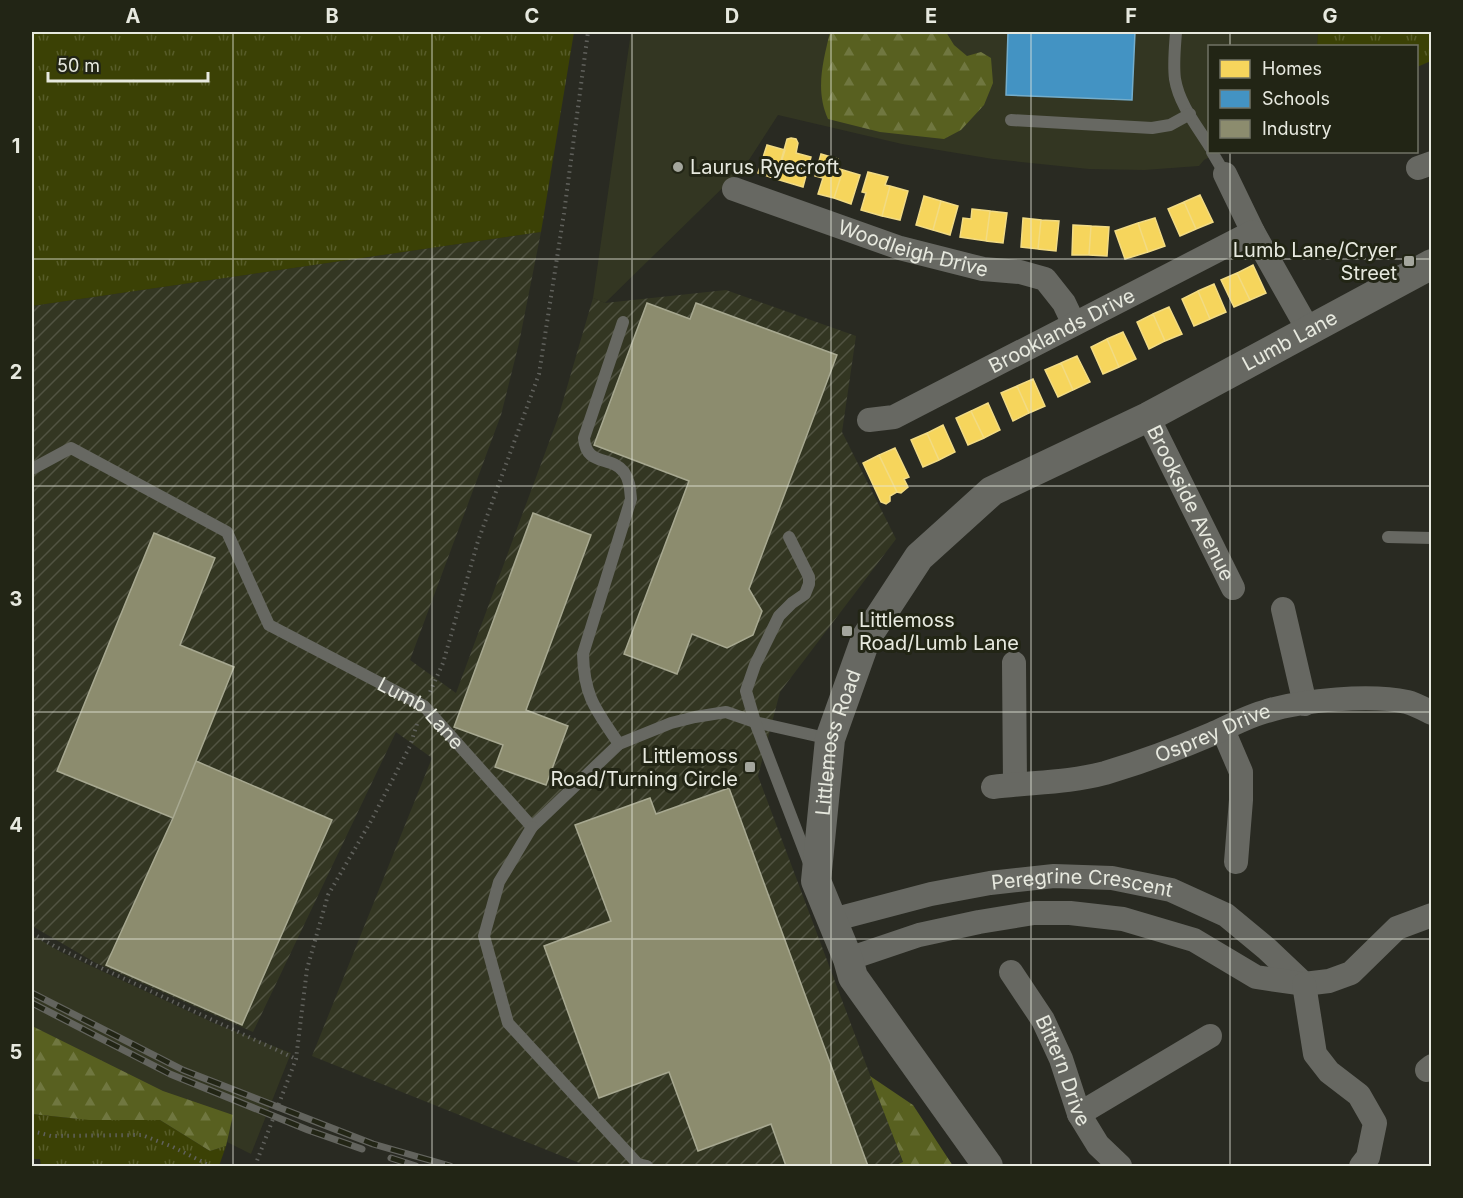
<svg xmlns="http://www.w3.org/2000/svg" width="1463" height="1198" viewBox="0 0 1463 1198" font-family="Inter,sans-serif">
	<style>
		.built { fill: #333622 }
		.industrial { fill: url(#industrial-furrows) }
		.grass { fill: url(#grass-tufts) }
		.forest { fill: url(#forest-firs) }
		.homes { fill: #f6d55c; stroke: #f2db83; stroke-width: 1.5 }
		.schools { fill: #4393c3; stroke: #74adcb; stroke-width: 1.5 }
		.industry { fill: #8c8c6e; stroke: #a7a890; stroke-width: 1.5 }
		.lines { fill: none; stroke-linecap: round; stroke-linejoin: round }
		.path { stroke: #60615c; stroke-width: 4; stroke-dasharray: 1.5 4.5; stroke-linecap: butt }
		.service { stroke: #676862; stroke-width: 12 }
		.minor { stroke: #676862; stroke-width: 24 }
		.tertiary { stroke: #676862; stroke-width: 30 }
		.rail-casing { stroke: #63645e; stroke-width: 7 }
		.rail { stroke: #222515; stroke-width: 4.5; stroke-dasharray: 14; stroke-linecap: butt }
		.grid { fill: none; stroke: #e7e9df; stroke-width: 1.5; stroke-opacity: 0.55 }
		.poi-dot { fill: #a4a69d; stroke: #222515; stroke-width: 2 }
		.labels { text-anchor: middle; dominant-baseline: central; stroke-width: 6; stroke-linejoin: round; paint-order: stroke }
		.poi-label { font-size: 20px; fill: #e7e9df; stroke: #222515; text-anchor: start }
		.street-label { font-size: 20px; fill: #e7e9df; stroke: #222515 }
		.neatline { fill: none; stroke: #e7e9df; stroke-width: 2 }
		.grid-label { font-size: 20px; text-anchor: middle; font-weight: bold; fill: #e7e9df }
	</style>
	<defs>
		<pattern id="industrial-furrows" width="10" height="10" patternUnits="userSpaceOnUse" patternTransform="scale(1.5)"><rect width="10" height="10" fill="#333622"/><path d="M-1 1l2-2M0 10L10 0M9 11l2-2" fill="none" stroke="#515342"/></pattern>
		<pattern id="grass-tufts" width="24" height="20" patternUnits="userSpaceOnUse" patternTransform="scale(1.5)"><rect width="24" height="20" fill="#3b4105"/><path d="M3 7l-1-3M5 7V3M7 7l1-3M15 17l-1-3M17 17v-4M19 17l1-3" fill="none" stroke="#575c29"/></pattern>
		<pattern id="forest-firs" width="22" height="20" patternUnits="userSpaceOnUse" patternTransform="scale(1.5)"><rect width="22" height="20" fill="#586020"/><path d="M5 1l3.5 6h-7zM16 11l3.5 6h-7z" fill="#707740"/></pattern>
	</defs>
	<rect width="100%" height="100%" fill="#292a22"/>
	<path class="built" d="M631,32h687l-1,14h-107v106h9l-15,8 -5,6 -55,4 -55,-1 -96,-10 -91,-15 -124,-29 -33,51 -140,137 -12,-5z
		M32,935l29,17 153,71 77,30 -40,101 -219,-109z"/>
	<path class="industrial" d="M541,232l-22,111 -18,72 -91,245 46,33 102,-275 35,-120 12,5 121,-13 130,46 -14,96 54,107 -116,153 -22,84 145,387 -10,3h-306l-275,-110 120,-298 -36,-26 -143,300 -157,-69 -64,-37v-620z"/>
	<path class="grass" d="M32,32h542l-33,200 -509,74z
		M1318,32h113v29l-14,6 -1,-21h-99z
		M32,1114l48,5 80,1 50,31 16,-5 -7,20h-178l-1,-7h-8z"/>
	<path class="forest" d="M830,32h116l8,13 13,11 14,-4 10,6 2,25 -9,22 -23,25 -17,9 -64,-7 -52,-13c-13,-29 -5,-57 2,-87z
		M32,1026l131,65 70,24 -7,31 -16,5 -50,-31h-71l-57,-6z
		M870,1076l43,29 40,61h-59l9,-4z"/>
	<path class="homes" d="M791,138l5,1 2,4 -2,10 15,4 -8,30 -27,-8 11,-40z
		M767,145l18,5 -9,29 -18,-6z
		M821,154l17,5 -2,9 7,2 -9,28 -16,-4 5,-16 -8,-2z
		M843,170l17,5 -9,29 -17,-6z
		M868,172l20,5 -3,8 5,1 -8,30 -21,-6 5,-17 -4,-1z
		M890,186l18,5 -8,29 -18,-4z
		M1200,195l13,27 -17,7 -12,-27z
		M924,196l17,5 -8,29 -17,-5z
		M941,201l17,5 -8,29 -17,-5z
		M1184,202l12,27 -16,7 -12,-27z
		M972,209l18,2 -4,30 -26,-4 3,-19 8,1z
		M990,211l17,2 -4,30 -17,-2z
		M1023,218l18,2 -3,29 -17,-2z
		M1155,218l10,28 -17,6 -10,-29z
		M1041,220l18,1 -3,30 -18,-2z
		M1138,223l10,29 -23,7 -10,-28z
		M1073,225l18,1 -2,29h-17z
		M1091,226l18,1 -2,29 -18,-1z
		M1253,265l13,28 -16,7 -13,-27z
		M1237,273l13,27 -16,7 -13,-27z
		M1214,284l12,28 -16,7 -12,-28z
		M1198,291l12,28 -16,7 -12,-27z
		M1169,307l13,27 -17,7 -12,-27z
		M1153,314l12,27 -16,8 -12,-27z
		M1123,332l13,27 -17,8 -12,-28z
		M1107,339l12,28 -16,7 -12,-27z
		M1077,356l13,26 -17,8 -12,-27z
		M1061,363l12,27 -15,7 -13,-27z
		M1033,379l12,27 -16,7 -12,-27z
		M1017,386l12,27 -16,8 -12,-28z
		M988,403l12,27 -16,8 -13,-27z
		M971,411l13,27 -16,7 -12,-27z
		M943,425l12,27 -16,8 -12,-27z
		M927,433l12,27 -16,7 -12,-27z
		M895,448l14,29 -5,2 4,8 -7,6 -4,-1 -18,-37z
		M879,455l18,37 -7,4v5l-4,3 -5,-2 -18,-39z"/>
	<path class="schools" d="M1008,32h127l-3,68 -126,-5z"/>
	<path class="industry" d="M647,303l43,16 6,-16 141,52 -88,234 13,22 -9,24 -26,13 -35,-14 -15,40 -53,-20 65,-173 -95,-36z
		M533,513l58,22 -65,175 42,16 -22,59 -51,-18 8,-22 -49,-18z
		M154,533l61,25 -35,87 54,22 -61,151 -116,-47z
		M196,761l136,59 -90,205 -136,-60 67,-147z
		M729,788l139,378h-82l-15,-42 -73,27 -29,-79 -70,26 -55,-152 67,-25 -36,-96 75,-27 6,16z"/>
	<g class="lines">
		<path class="path" d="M430,692l13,-29 35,-122 61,-167 25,-161 24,-181
			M32,933l22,13 242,113
			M32,1131l19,5 91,-1 31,12 30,15 6,4
			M255,1166l41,-107 11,-90 21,-74 43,-74 39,-75 7,-22"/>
		<g class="service">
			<path d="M1176,32c-1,15 -3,32 -1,47 4,25 22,47 35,68"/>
			<path d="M1011,120l141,8 18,-3 20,-11"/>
			<path d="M1212,152l13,22"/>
			<path id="s1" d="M32,469l39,-21 156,84 42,93 155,81 108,121 87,-83 52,-21 24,-6 31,-5 29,10 75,17"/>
			<path d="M789,537l20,40v7l-4,10 -13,9 -13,13 -24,49 -9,26 9,31 54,141"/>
			<path d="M1388,537l44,1"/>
			<path d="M619,744c-23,-34 -35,-47 -36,-90l48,-155c-1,-10 -1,-18 -7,-27 -13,-17 -38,-5 -40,-34l39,-116"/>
			<path d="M532,827l-33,55 -15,54 24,87 130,141 9,2"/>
		</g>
		<g class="minor">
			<path d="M1418,168l14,-5"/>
			<path d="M1225,174l28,58 56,99"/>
			<path id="s2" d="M734,189l166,59 83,21 37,3 25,7 19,24 10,21"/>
			<path id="s3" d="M1148,417l85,171"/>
			<path id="s4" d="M869,420l25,-3 359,-185"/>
			<path d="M1283,609l22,95"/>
			<path d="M1014,663l1,121"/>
			<path d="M1223,730l18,42v28l-5,62"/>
			<path id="s5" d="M993,787c38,-5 75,-4 112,-14 37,-11 72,-24 107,-39 18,-8 36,-18 55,-23 36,-11 104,-17 140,-9 8,2 17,7 25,11"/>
			<path id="s6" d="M832,920l99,-26 59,-11 64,-7 58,2 59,12 55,25 41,34 37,35"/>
			<path d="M848,959l71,-24 60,-13 55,-9h36l53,6 71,21 62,37 48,7 25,-3 22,-8 46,-45 35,-13"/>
			<path id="s7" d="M1011,972l32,48 18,39 18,55 19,31 22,21"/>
			<path d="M1304,984l11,70 14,18 30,23 16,28 -7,34 -7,9"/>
			<path d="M1427,1070l5,-4"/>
			<path d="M1079,1114l131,-78"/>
		</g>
		<path class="tertiary" id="s8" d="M988,1166l-135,-189 -5,-18 -32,-78 14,-142 36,-101 53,-81 73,-66 156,-74 284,-153"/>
		<defs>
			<path id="rail" d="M32,993l151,77 190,74 77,22
				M32,1003l138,71 138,56 54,19
				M391,1158l25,8"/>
		</defs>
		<use href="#rail" class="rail-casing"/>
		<use href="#rail" class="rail"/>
	</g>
	<path class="grid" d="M233,32v1134M432,32v1134M632,32v1134M831,32v1134M1031,32v1134M1230,32v14M1230,152v1014M32,259h1400M32,486h1400M32,712h1400M32,939h1400"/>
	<g class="poi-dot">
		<circle cx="678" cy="167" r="6"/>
		<rect x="1403" y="255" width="12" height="12" rx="3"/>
		<rect x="841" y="625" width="12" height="12" rx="3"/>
		<rect x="744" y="761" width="12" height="12" rx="3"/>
	</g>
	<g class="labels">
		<g class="poi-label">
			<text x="690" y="167">Laurus Ryecroft</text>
			<text x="1397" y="250" text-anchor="end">Lumb Lane/Cryer<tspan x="1397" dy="23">Street</tspan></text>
			<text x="859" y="620">Littlemoss<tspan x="859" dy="23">Road/Lumb Lane</tspan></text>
			<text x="738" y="756" text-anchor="end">Littlemoss<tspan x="738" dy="23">Road/Turning Circle</tspan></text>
		</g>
		<g class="street-label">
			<text stroke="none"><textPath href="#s2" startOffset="189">Woodleigh Drive</textPath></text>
			<text stroke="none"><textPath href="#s4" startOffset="214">Brooklands Drive</textPath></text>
			<text stroke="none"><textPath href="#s8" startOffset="1114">Lumb Lane</textPath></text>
			<text stroke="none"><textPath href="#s3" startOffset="96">Brookside Avenue</textPath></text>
			<text stroke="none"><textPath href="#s1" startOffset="500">Lumb Lane</textPath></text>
			<text stroke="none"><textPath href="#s5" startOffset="228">Osprey Drive</textPath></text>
			<text stroke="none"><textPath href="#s8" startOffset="476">Littlemoss Road</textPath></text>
			<text stroke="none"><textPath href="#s6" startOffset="255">Peregrine Crescent</textPath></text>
			<text stroke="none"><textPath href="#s7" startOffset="112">Bittern Drive</textPath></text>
		</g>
	</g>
	<rect width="1463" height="1198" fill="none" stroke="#222515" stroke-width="66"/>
	<rect x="1208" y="45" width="210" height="108" fill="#222515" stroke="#717366" stroke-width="1.5"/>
	<rect x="1220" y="60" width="30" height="18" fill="#f6d55c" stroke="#717366" stroke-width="1.5"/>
	<text x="1262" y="75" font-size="18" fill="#e7e9df">Homes</text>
	<rect x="1220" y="90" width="30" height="18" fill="#4393c3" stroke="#717366" stroke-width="1.5"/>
	<text x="1262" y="105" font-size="18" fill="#e7e9df">Schools</text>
	<rect x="1220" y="120" width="30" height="18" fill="#8c8c6e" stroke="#717366" stroke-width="1.5"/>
	<text x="1262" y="135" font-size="18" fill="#e7e9df">Industry</text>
	<path d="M48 72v9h160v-9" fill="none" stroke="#e7e9df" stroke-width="3"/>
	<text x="57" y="72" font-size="18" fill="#e7e9df" stroke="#222515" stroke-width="4.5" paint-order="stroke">50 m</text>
	<rect x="33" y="33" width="1397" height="1132" class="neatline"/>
	<g class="grid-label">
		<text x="133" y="23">A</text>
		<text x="332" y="23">B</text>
		<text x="532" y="23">C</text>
		<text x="732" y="23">D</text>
		<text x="931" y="23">E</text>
		<text x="1131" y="23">F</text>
		<text x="1330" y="23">G</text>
		<text x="16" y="153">1</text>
		<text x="16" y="379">2</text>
		<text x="16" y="606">3</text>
		<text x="16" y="832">4</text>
		<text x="16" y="1059">5</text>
	</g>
</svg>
